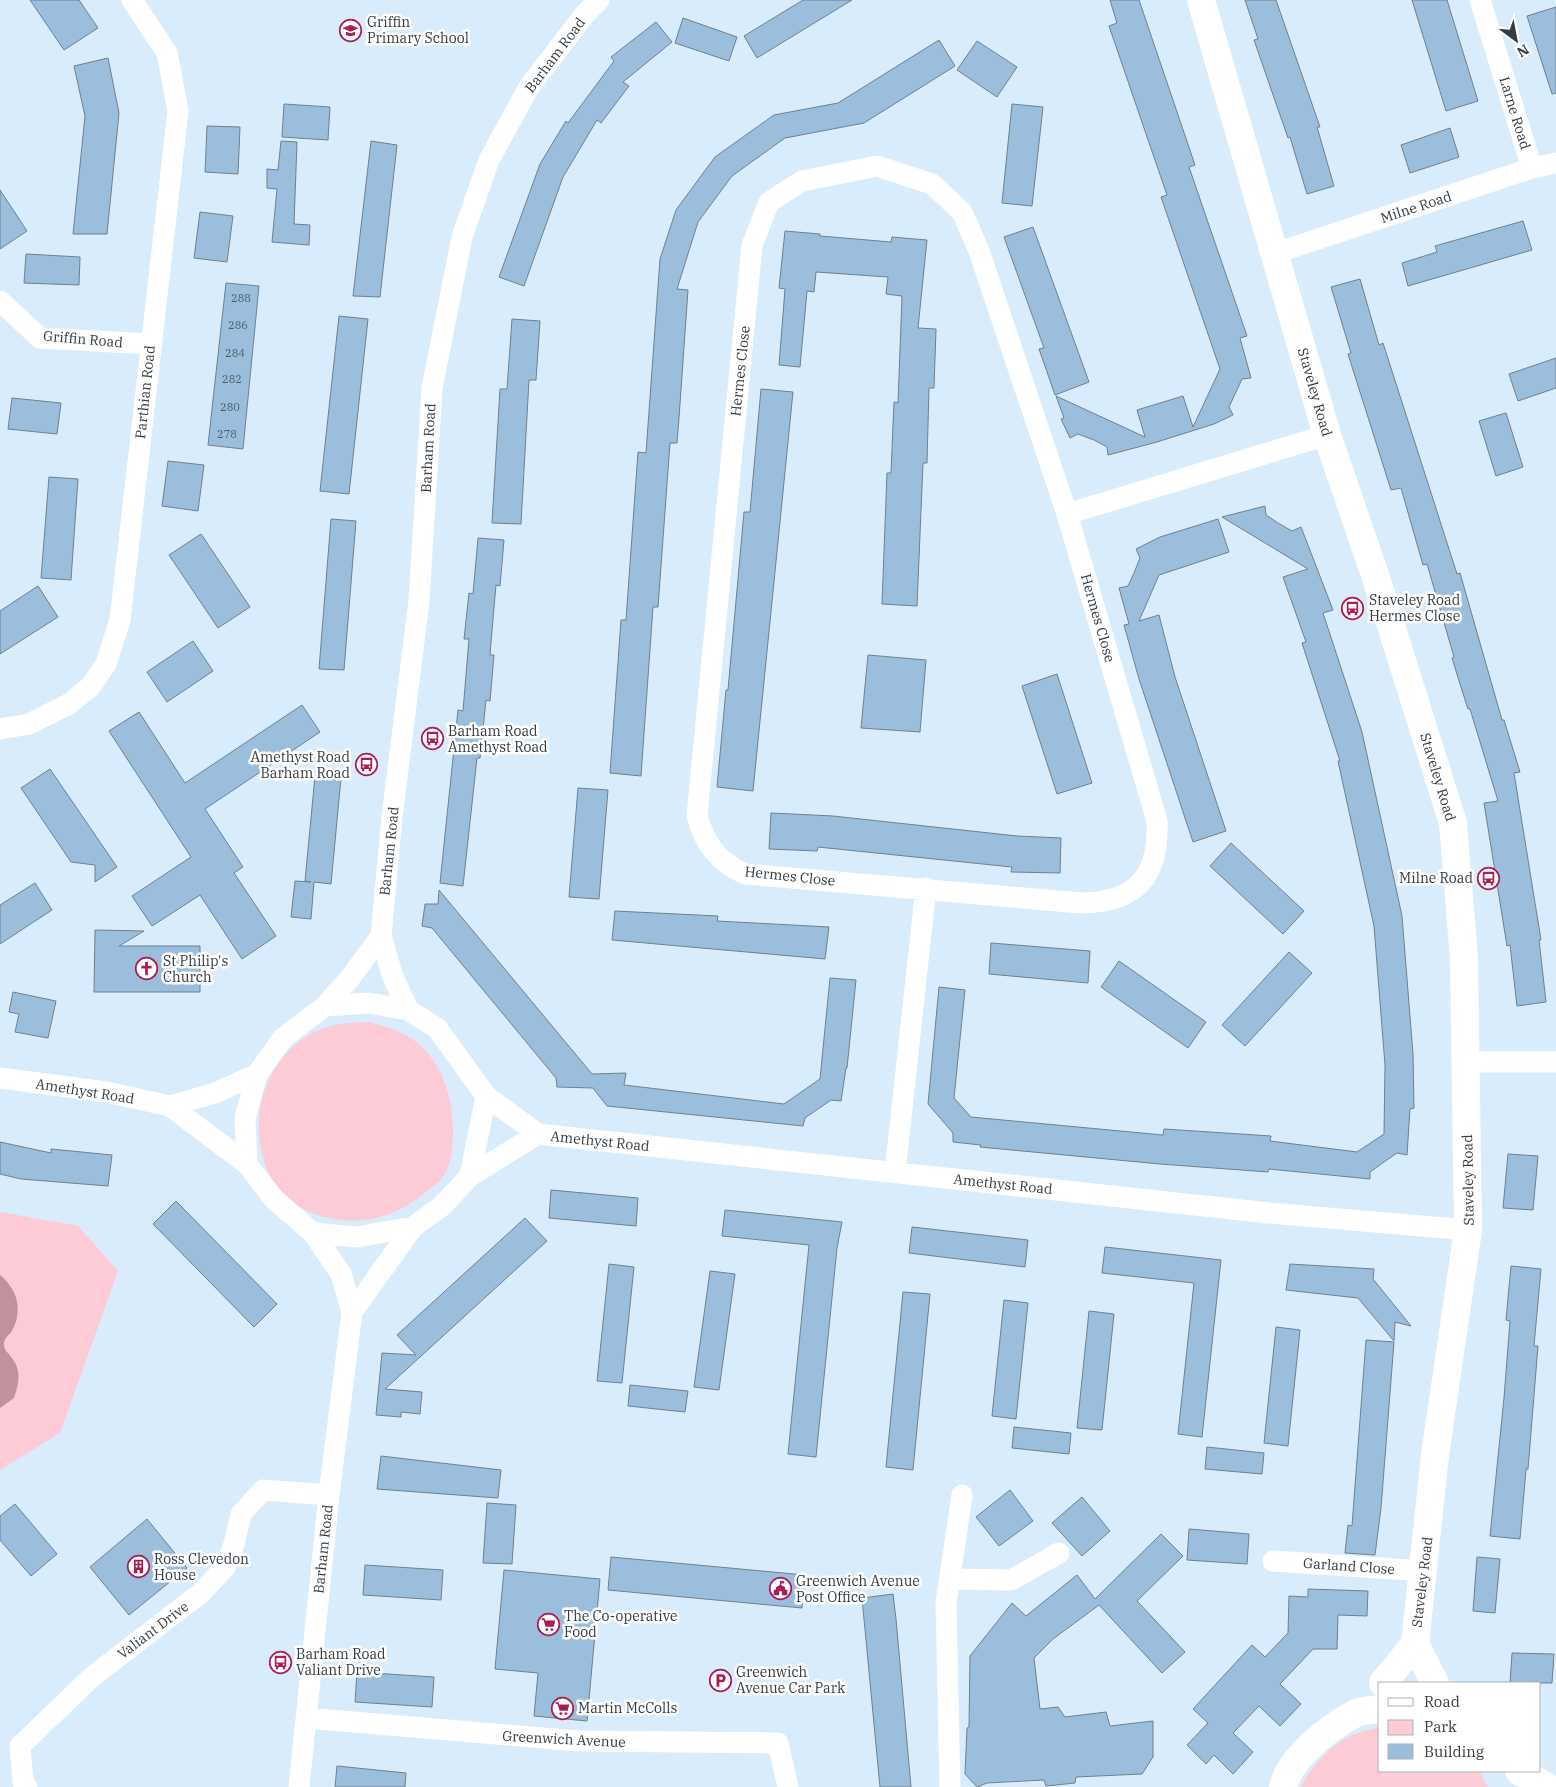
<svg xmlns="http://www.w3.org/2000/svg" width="1556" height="1787" viewBox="0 0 1556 1787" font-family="'IBM Plex Serif',serif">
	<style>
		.green { fill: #fdcbd5 }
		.water { fill: #c1929b }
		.building { fill: #9abedc; stroke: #6f808e }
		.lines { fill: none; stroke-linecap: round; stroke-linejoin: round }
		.street { stroke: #fff; stroke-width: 21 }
		.secondary { stroke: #fff; stroke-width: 28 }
		.labels { text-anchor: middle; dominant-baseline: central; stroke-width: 5; stroke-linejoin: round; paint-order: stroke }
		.number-label { font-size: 11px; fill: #4e5c68 }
		.poi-label { font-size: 14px; fill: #343b41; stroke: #fff; text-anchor: start }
		.street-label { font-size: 14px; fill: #343b41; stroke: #fff }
	</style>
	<rect width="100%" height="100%" fill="#d9ecfc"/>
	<path class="green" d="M369,1022c10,3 20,5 29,9 40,18 55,60 55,100 0,15 -1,34 -11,47 -4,6 -12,10 -17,15 -10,8 -24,17 -36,21 -40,16 -99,3 -119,-38 -28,-58 -2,-136 65,-151 11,-3 23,-2 34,-3z
		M0,1212l78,14 40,45 -58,162 -60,37z
		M1380,1728v43h99l9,16h-187c15,-30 43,-56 79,-59z"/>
	<path class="water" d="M0,1275c18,15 23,35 12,56 -3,4 -8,7 -8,13 0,7 4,8 7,13 11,13 8,26 3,41l-14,10z"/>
	<path class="building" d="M30,0h49l19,28 -34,22z
		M803,0h49l-95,58 -13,-22z
		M1110,0h29l56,165 -6,2 58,169 -7,2 11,40 -9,1 -6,13 -7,15 4,8 -19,9 -57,18 -49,13 -1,-8 -13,-7 -16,-6 -8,4 -9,-19 3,-1 -8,-22 89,41 -8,-27 46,-14 10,31 27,-58 -59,-172 6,-2 -58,-169 8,-3z
		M1245,0h31l44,127h-3l17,59 -27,8 -17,-57 -2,1 -34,-98 4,-1z
		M1412,0h35l31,101 -32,10z
		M1556,7v86l-4,1 -25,-78z
		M683,18l54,19 -8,24 -54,-18z
		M656,22l16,20 -49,40 6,4 -28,37 -4,-3 -34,57 -39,109 -25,-9 41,-113 26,-43 2,2 46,-62 -3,-4z
		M939,40l16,26 -91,57 -79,15 -53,38 -34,46 -21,67 11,1 -9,128 -2,25h-7l-12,164h-5l-12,169 -31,-3 11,-153h5l12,-168 8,1 14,-194 16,-49 39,-53 59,-42 64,-12z
		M977,41l40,26 -20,30 -40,-27z
		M108,58l11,55 -12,121h-34l12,-118 -11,-50z
		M284,104l46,3 -2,33 -46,-3z
		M1012,104l31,3 -11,99 -30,-3z
		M207,126l33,1 -2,47 -33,-2z
		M1450,128l9,29 -49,16 -9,-28z
		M281,141l16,1 -3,82 16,1 -1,20 -37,-3 5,-53 -10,-1v-19l11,1z
		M371,141l26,4 -17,152 -27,-1z
		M0,190l27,41 -27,18z
		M200,212l33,4 -6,46 -33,-4z
		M1523,221l9,29 -124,36 -6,-23 35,-11 -2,-6z
		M1033,227l56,155 -34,13 -16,-46 5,-1 -40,-111z
		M785,231l35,3v2l71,6 1,-5 35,3 -9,88 18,1 -2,59h-5l-2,75h-4l-6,143 -35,-2 5,-131h4l3,-71 4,1 4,-107 -16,-2 2,-17 -72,-5 -2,20 -7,-1 -7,76 -21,-2 6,-76 -6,-1z
		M26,254l54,3 -1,28 -55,-2z
		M1360,279l19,66 4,-2 74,231 3,-1 42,147h2l16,52 -6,1 27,167h-2l7,62 -29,4 -7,-61 -3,1 -23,-143 14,-2 -28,-92h-2l-8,-25 -8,-26 2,-1 -27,-93 -4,1 -22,-77 -10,2 -43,-136 3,-1 -20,-66z
		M226,283l33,3 -16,163 -35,-4z
		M339,316l29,3 -19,175 -29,-3z
		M512,319l28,2 -4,59h-7l-8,144 -29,-1 8,-134h7z
		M1556,358v30l-38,13 -9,-27z
		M761,389l32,3 -40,399 -36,-4 9,-97h2l16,-178h6z
		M12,398l49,5 -4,31 -49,-5z
		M1506,413l17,54 -27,9 -17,-55z
		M168,461l36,4 -6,46 -36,-5z
		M49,477l29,2 -7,101 -30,-2z
		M1265,506l1,9 12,8 14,8 9,-4 32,83 -10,3 39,119 40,184 11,138 1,54 -4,1 -3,46 -10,-2 -13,9 -14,10v7l-101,-10 -1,3 -108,-8 -180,-17 1,-2 -28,-3v-9l-25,-29 11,-117 26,3 -11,108 17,19 192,18 1,-6 107,7 -1,5 87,11 27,-18 1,-69 -11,-139 -36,-165h2l-38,-118 4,-1 -23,-65 25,-8 -86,-52z
		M331,519l25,2 -12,149 -25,-1z
		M1218,519l11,33 -70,23 -20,46 20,-6 16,62 51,154 -33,11 -54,-163 -15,-54 5,-1 -10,-36 9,-2 6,-13 6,-15 -4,-9 24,-12z
		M201,534l49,73 -32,21 -49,-73z
		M478,538l26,2 -4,46 -4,-1 -3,34 -3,36h4l-4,46 -4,-1 -6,58h-3l-14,128 -23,-3 18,-173 5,1 6,-72h-5l5,-46 4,1z
		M38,586l20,31 -58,37v-43z
		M193,641l20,30 -46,31 -20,-30z
		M868,655l58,5 -6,72 -59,-4z
		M1057,674l35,109 -35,11 -35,-108z
		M302,705l18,27 -115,77 38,58 -9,6 42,63 -34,23 -42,-64 -48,31 -20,-30 59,-39 -82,-126 30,-19 46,71z
		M50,769l67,98 -22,15v-17l-24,-3 -50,-74z
		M315,776l26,2 -10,106 -17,-2 -3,37 -20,-2 4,-36 16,1 -6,-1z
		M578,788l30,2 -9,109 -30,-2z
		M771,813l62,3 184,20 44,2 -1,35 -49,-1 1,-5 -194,-20 -1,4 -48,-2z
		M1231,843l73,68 -21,23 -73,-68z
		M35,883l17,27 -52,34v-39z
		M439,890l153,184 34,-1 -2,12 160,19 36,-25 10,-101 26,2 -9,88h-1l-5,33 -10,-1 -26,18 -2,8 -196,-20 -14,-18 -36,-1 -1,-9 -124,-150 -10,-2 3,-22h13z
		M615,911l103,5 -1,5 112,6 -4,32 -213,-19z
		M95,930l49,1 -25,15h81v46h-106z
		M991,943l99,8 -2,32 -99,-9z
		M1289,952l23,21 -67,73 -23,-21z
		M1119,961l87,61 -18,26 -87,-61z
		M13,992l43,9 -8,37 -33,-6 4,-18 -10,-2z
		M0,1142l51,11v-4l61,6 -4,31 -87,-7 -21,-5z
		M1508,1154l30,2 -5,54 -30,-2z
		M551,1190l87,8 -2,28 -87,-8z
		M176,1201l101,103 -23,23 -101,-103z
		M725,1210l117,12 -5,26 -21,209 -28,-3 21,-209 -87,-9z
		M525,1218l22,23 -162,148 37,3 -2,22 -19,-2v5l-25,-2 6,-62 34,2 -19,-20z
		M912,1227l116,13 -3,27 -116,-14z
		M1105,1247l116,13 -19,177 -24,-3 16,-151 -92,-10z
		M609,1264l25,3 -12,116 -25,-2z
		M1290,1264l84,5 -1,10 38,47 -16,-4 -1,19 -36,-43 -72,-8z
		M1511,1266l30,3 -7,77h4l-10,123h-2l-6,70 -30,-3 14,-138 6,-77 -4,-1z
		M710,1271l25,3 -16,116 -25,-3z
		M903,1292l27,2 -17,176 -27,-3z
		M1004,1300l24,3 -12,116 -24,-3z
		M1089,1311l25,3 -12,116 -25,-2z
		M1276,1327l24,3 -12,116 -24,-3z
		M1366,1340l28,2 -13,166 -6,47 -30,-2 3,-28 4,1z
		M630,1385l58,6 -3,21 -57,-6z
		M1014,1427l57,6 -2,21 -57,-6z
		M1207,1447l57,6 -2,21 -57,-5z
		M381,1456l120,14 -3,28 -121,-9z
		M1010,1490l23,31 -34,25 -23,-29z
		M1082,1497l28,34 -28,25 -30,-33z
		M487,1503l29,2 -4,59 -29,-1z
		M15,1504l42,50 -26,22 -31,-36v-24z
		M147,1519l40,49 -58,47 -39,-48z
		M1189,1529l60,5 -2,30 -60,-4z
		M1161,1534l22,22 -46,45 48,51 -23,21 -63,-68 -46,34 -19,19 6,51 18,-2 7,10 41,-5 4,14 43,-5v36l-11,17 -66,3 -1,6 -29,3 -2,-6 -57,3 -10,4 -12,-13 2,-46 2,-1 1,-71 42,-53 14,13 51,-41 18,24z
		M611,1557l194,18 -3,33 -194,-18z
		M1477,1557l23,2 -5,54 -22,-2z
		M365,1565l78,5 -2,30 -78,-5z
		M504,1570l96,9 -13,142 -53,-5 4,-43 -43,-4z
		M1308,1589l60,2 -1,25 -29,-1 -1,34h-24l-33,35 21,20 -21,22 -21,-20 -26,27 20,19 -20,22 -19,-19 -8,9 -19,-19 21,-22 -15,-14 59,-64 13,12 23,-24 1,-37 19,1z
		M893,1594l3,25 15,168h-31l-18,-189z
		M1512,1653l42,1 -2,29h-42z
		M357,1672l77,5 -2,30 -77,-5z
		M337,1766l69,7 -1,14h-70z"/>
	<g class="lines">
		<path class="street" d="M1480,0l52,168
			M877,166l55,18 30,28 17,39 88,263 90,307c2,56 -20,81 -76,82l-336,-29c-27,-12 -40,-30 -48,-58l55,-571 17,-43 33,-21z
			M1276,253l256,-85 24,-5
			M0,301l40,37 110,6
			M1067,514l260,-79
			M0,729l29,-5 40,-20 21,-17 16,-23 14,-44 58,-509 -11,-58 -35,-53
			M325,1006l25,-28 31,-42
			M408,1010l-16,-36 -11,-38 11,-119 27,-216 13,-213 30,-151 27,-77 40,-73 56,-73 14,-14
			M1466,1062h90
			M0,1078l106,14 64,14 77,58
			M486,1096l-16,80 -28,30 -29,21 -57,10 -43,-4 -39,-34 -27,-35 -2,-46 12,-44 26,-36 42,-32 44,-3 39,7 29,18 49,68 52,38 731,79 199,17
			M170,1106l45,-13 42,-19
			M895,1172l31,-284
			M470,1176l68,-42
			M352,1312l61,-85
			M1273,1561l152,10
			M950,1579l61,1 48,-27
			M306,1718l273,23 199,2 10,44
			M27,1787l-4,-5 -3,-36 73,-70 108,-83 24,-26 9,-23 7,-30 22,-24 66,5
			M299,1787l30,-292 23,-183 -11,-38 -28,-41
			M950,1787l-4,-184 16,-108"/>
		<path class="secondary" d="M1201,0l126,435 49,143 77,245 11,136 4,271 -33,225 -20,189 -32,39
			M1415,1644l20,39
			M1519,1771l28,16
			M1283,1787c7,-30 47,-60 73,-74 7,-3 17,-3 24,-4"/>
	</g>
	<defs>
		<symbol id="school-ring" viewBox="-11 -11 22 22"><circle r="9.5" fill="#fff" stroke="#ac1c54" stroke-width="1.5"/><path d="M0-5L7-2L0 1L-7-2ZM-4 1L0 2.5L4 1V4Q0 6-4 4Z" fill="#ac1c54"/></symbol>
		<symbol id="bus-ring" viewBox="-11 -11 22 22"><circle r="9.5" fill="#fff" stroke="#ac1c54" stroke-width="1.5"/><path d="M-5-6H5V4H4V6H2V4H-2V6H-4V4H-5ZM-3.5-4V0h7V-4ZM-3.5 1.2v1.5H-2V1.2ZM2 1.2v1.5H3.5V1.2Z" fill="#ac1c54"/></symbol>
		<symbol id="church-ring" viewBox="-11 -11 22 22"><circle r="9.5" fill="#fff" stroke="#ac1c54" stroke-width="1.5"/><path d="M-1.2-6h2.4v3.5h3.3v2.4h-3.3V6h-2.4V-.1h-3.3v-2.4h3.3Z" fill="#ac1c54"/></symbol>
		<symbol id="building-ring" viewBox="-11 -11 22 22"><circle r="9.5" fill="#fff" stroke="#ac1c54" stroke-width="1.5"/><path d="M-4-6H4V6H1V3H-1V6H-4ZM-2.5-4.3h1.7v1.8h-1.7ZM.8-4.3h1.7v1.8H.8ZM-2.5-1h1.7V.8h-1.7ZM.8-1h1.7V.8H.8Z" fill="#ac1c54"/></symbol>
		<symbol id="civic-ring" viewBox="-11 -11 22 22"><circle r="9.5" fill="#fff" stroke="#ac1c54" stroke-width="1.5"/><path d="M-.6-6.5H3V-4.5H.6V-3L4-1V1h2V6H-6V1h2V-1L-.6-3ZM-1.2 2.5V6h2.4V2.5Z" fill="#ac1c54"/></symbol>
		<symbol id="supermarket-ring" viewBox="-11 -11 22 22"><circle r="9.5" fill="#fff" stroke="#ac1c54" stroke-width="1.5"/><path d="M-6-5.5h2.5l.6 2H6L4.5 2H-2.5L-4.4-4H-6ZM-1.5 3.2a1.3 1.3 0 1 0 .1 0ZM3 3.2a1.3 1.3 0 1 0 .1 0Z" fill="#ac1c54"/></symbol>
		<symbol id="parking-ring" viewBox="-11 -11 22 22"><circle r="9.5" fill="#fff" stroke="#ac1c54" stroke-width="1.5"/><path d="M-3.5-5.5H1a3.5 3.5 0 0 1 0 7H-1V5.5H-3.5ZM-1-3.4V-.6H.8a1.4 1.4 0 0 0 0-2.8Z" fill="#ac1c54"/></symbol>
	</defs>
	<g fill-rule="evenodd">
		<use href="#school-ring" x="338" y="18" width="25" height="25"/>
		<use href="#bus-ring" x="1340" y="596" width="25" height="25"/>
		<use href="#bus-ring" x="420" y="726" width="25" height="25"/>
		<use href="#bus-ring" x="354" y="752" width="25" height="25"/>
		<use href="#bus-ring" x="1476" y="866" width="25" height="25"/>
		<use href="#church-ring" x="134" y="956" width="25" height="25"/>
		<use href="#building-ring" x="126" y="1554" width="25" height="25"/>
		<use href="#civic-ring" x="768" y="1576" width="25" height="25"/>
		<use href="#supermarket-ring" x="536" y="1612" width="25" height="25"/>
		<use href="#bus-ring" x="268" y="1650" width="25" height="25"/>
		<use href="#parking-ring" x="708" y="1668" width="25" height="25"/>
		<use href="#supermarket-ring" x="550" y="1696" width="25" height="25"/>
	</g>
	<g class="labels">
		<g class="number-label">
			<text x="241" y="298">288</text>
			<text x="238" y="325">286</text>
			<text x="235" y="353">284</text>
			<text x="232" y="379">282</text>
			<text x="230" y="407">280</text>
			<text x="227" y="434">278</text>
		</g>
		<g class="poi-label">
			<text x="367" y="22">Griffin<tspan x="367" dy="16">Primary School</tspan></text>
			<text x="1369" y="600">Staveley Road<tspan x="1369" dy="16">Hermes Close</tspan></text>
			<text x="448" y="731">Barham Road<tspan x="448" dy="16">Amethyst Road</tspan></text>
			<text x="350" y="757" text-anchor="end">Amethyst Road<tspan x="350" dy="16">Barham Road</tspan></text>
			<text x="1473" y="878" text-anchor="end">Milne Road</text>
			<text x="163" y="961">St Philip's<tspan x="163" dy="16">Church</tspan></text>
			<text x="154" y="1559">Ross Clevedon<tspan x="154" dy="16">House</tspan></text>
			<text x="796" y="1581">Greenwich Avenue<tspan x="796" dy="16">Post Office</tspan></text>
			<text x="564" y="1616">The Co-operative<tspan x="564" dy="16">Food</tspan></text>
			<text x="296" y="1654">Barham Road<tspan x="296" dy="16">Valiant Drive</tspan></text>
			<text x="736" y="1672">Greenwich<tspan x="736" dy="16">Avenue Car Park</tspan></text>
			<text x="578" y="1708">Martin McColls</text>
		</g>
		<g class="street-label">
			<text transform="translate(555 55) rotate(-53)">Barham Road</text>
			<text transform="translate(1515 113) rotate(73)">Larne Road</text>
			<text transform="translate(1416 207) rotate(-18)">Milne Road</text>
			<text transform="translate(83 339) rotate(5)">Griffin Road</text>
			<text transform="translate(740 371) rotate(-84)">Hermes Close</text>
			<text transform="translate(145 392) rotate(-84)">Parthian Road</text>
			<text transform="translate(1315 392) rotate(74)">Staveley Road</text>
			<text transform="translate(428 448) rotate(-87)">Barham Road</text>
			<text transform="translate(1098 618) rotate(74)">Hermes Close</text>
			<text transform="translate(1438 777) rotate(73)">Staveley Road</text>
			<text transform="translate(389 851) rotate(-84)">Barham Road</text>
			<text transform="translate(790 876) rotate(6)">Hermes Close</text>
			<text transform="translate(85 1091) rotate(9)">Amethyst Road</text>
			<text transform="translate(600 1141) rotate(6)">Amethyst Road</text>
			<text transform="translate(1468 1180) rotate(-91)">Staveley Road</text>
			<text transform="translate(1003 1184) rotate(6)">Amethyst Road</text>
			<text transform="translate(323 1549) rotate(-84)">Barham Road</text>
			<text transform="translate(1349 1566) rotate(4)">Garland Close</text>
			<text transform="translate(1422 1582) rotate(-83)">Staveley Road</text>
			<text transform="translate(153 1630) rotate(-37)">Valiant Drive</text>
			<text transform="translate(564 1739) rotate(3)">Greenwich Avenue</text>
		</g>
	</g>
	<rect x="1378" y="1682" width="162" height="90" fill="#ffffff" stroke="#aeb1b3"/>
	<rect x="1388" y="1698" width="25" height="8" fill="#ffffff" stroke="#aeb1b3"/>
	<text x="1424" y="1707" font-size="15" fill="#343b41">Road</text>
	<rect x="1388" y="1720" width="25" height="15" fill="#fdcbd5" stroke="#aeb1b3"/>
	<text x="1424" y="1732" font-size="15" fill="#343b41">Park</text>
	<rect x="1388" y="1744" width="25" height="15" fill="#9abedc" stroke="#aeb1b3"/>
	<text x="1424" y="1757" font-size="15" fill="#343b41">Building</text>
	<g transform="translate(1516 40) rotate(148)" stroke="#ffffff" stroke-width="4" paint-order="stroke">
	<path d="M0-4L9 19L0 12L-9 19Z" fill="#343b41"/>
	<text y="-8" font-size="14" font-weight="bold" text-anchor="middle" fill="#343b41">N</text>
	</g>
</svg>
